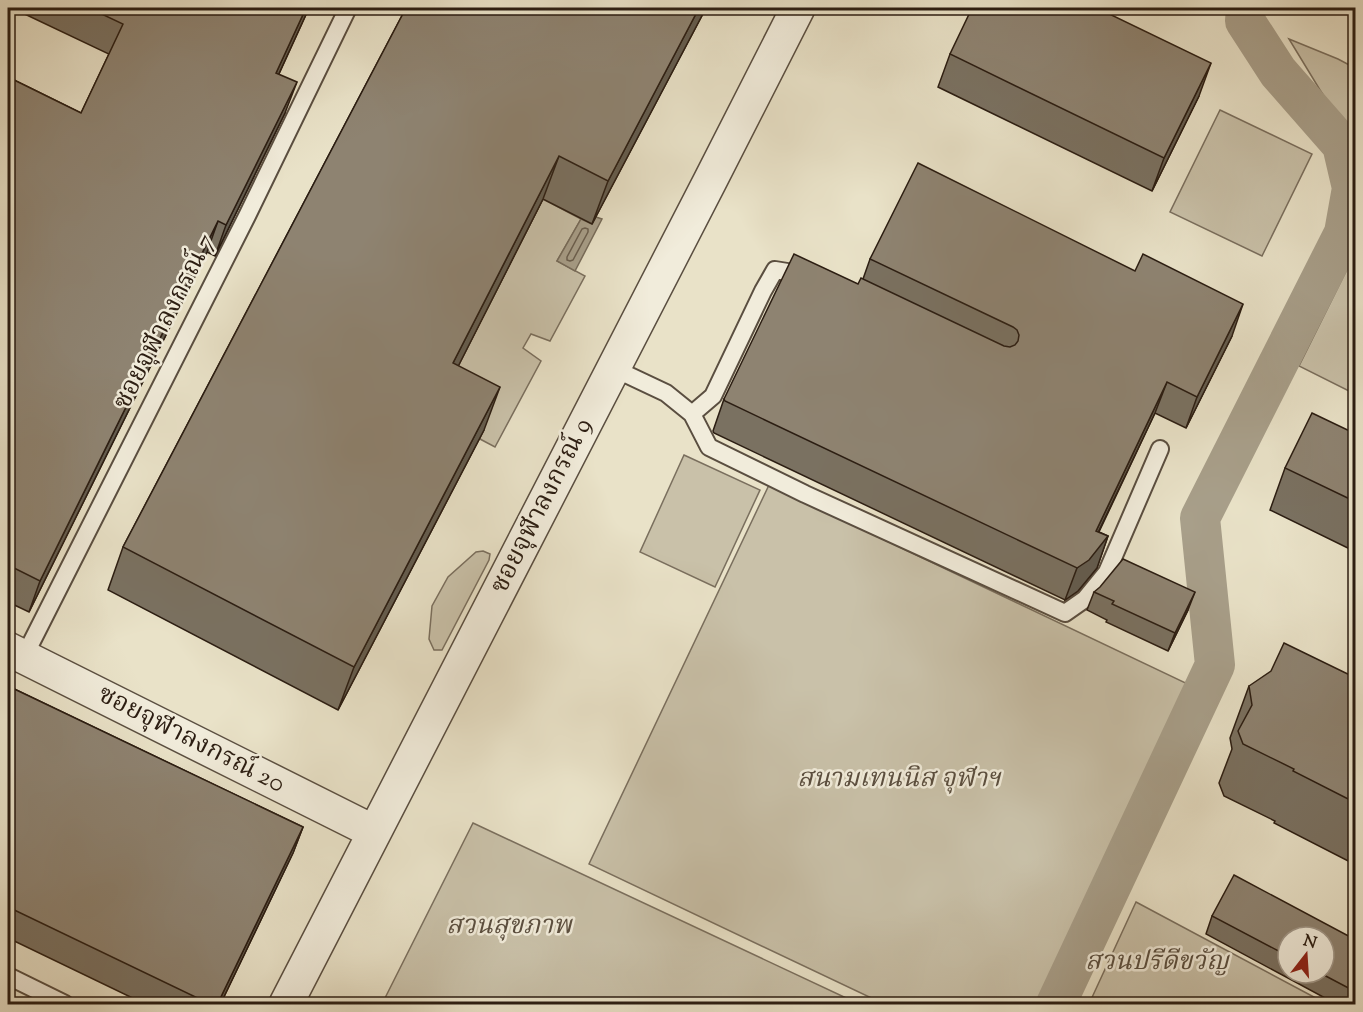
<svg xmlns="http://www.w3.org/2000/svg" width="1363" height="1012" viewBox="0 0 1363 1012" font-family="'Sorts Mill Goudy','Noto Serif Thai',serif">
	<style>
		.green { fill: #c9c1a9; stroke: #7a6f5e; stroke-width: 1.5 }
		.water { fill: #a89f8a; stroke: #766b5a; stroke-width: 1.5 }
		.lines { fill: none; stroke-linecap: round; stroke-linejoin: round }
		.shore { stroke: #6a5e4e; stroke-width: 1.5 }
		.canal { stroke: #a89f8a; stroke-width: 40 }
		.service-casing { stroke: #5a4e40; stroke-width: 20 }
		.minor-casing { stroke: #5a4e40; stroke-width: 36 }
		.service { stroke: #f1ecdb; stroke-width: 16 }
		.minor { stroke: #f1ecdb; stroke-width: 33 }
		.wall { fill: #7a7161; stroke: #2b1d12; stroke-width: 1.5; fill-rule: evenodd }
		.shaded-wall { fill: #635c4f; stroke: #2b1d12; stroke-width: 1.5 }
		.building { fill: #8e8371; stroke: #2b1d12; stroke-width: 1.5 }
		.labels { text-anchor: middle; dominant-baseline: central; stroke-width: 5; stroke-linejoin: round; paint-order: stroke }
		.street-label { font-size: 26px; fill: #2b1d12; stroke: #f1ecdb }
		.park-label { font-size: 26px; font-style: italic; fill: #5a4e3f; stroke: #f1ecdb }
	</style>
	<rect width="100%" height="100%" fill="#e9e2c8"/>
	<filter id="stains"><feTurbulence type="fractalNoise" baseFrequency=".00333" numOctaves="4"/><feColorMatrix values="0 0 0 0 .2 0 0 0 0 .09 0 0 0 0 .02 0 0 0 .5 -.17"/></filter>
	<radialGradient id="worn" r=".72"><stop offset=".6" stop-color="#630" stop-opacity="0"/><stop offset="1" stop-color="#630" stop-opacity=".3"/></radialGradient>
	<path class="green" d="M1289,39l49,20 17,9v81l-2,-9 -33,-50z
		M1220,110l92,44 -50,102 -92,-44z
		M543,199l38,20 -24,42 28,15 -35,65 -19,-7 -8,14 18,13 -46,86 -15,-8 -42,-33z
		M1355,253v141l-56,-28z
		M684,455l76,35 -45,97 -75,-35z
		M769,485l423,201 -152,318h-156l-295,-140z
		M483,551l7,3 -1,6 -47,90h-8l-5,-11 3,-33 16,-29 28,-25z
		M473,823l386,181h-477z
		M1136,902l191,102h-238z"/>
	<path class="water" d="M596,217l6,2 -27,52 -18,-10 24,-42 11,5z"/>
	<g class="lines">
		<path class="shore" d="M585,228l3,1v3l-15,28 -3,1 -3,-1v-3l15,-28z"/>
		<path class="canal" d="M1056,1004l159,-339 -15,-147 144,-285 8,-45 -10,-43 -64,-73 -33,-51 1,-13"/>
		<defs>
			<path id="service" d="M613,368l53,25 26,21 17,33 96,47 260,119 20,-14 22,-27 53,-123
				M692,414l21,-18 50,-105 12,-21 31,5
				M24,657l223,-441 101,-208
				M8,976l57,28"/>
			<path id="minor" d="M8,649l366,183
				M286,1004l424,-823 88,-173"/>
		</defs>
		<use href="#service" class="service-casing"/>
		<use href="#minor" class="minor-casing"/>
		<use href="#service" class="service"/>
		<use href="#minor" class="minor"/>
	</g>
	<path class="wall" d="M12,8h297l-30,66 6,39 -70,143 -8,-4 -178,360 -21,-10v-525l73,36 28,-59z
		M406,8h300l-114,216 -49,-25 -85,167 26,64 -146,280 -230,-120 15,-43z
		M950,54l249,42 -47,95 -214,-104z
		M870,259l362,77 -46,92 -31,-15 -56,119 9,4 -11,32 -19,23 -13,9 -351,-167 -1,-2 11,-32 134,-115 5,-5z
		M1356,434v118l-86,-42 15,-42z
		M1094,592l94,18 -20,41 -62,-29 1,-2 -20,-10z
		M1356,678v187l-82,-42 1,-2 -51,-25 -5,-13 13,-34 -2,-11 19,-52z
		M8,686l295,141 -10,26 -73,152h-73l-139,-67z
		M1212,916l144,24v65h-18l-132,-71zM1288,937l36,36h-36z"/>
	<path class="shaded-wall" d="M306,8h3l-44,96 11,-31z
		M699,8h7l-114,216 16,-43z
		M1211,63l-12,33 -47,95 12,-33z
		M297,82l-12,31 -70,143 11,-31z
		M559,156l-16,43 -105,207 15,-43z
		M218,221l-11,31 -178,360 11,-31z
		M1243,304l-11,32 -46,92 11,-31z
		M1167,382l-12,31 -71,149 12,-31z
		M500,387l-16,43 -146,280 16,-43z
		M1108,536l-11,32 -19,23 -13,9 12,-32z
		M1195,592l-7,18 -20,41 7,-18z
		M303,827l-10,26 -73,152h-3z"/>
	<path class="building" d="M89,8h217l-30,65 21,9 -71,143 -8,-4 -178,360 -32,-16v-488l73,36 42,-89z
		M406,8h293l-91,173 -49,-25 -106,207 47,24 -146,280 -231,-120z
		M972,8h125l114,55 -47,95 -214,-104z
		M918,163l217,108 8,-17 100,50 -46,93 -30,-15 -71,149 12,5 -19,24 -12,8 -352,-167 -1,-2 70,-145 64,30 3,-6 143,68 6,1 5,-2 3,-4 1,-6 -2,-5 -4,-3 -143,-68z
		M1312,413l44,21v68l-71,-34z
		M1123,559l72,33 -20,41 -63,-29 2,-3 -20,-9 6,-5z
		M1284,643l72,35v125l-63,-32 1,-2 -51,-25 -5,-13 14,-26 -3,-19 22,-15z
		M8,686l295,141 -86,178h-5l-204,-98z
		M1234,875l122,65v52l-36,-19h4v-36h-36v19l-76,-40z"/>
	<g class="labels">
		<g class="street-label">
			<text transform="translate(165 322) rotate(-63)">ซอยจุฬาลงกรณ์ 7</text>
			<text transform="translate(542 506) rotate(-63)">ซอยจุฬาลงกรณ์ 9</text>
			<text transform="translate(191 740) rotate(27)">ซอยจุฬาลงกรณ์ 20</text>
		</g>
		<g class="park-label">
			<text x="899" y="779">สนามเทนนิส จุฬาฯ</text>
			<text x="509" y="926">สวนสุขภาพ</text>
			<text x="1157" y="962">สวนปรีดีขวัญ</text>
		</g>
	</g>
	<rect width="1363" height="1012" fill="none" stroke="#e9e2c8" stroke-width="30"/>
	<rect x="9" y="9" width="1345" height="994" fill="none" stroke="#2b1d12" stroke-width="3"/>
	<rect x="15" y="15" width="1333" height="982" fill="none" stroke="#2b1d12" stroke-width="1.5"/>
	<g transform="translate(1306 955) rotate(17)"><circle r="28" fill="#f1ecdb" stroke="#a2998b" stroke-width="1.5"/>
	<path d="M0-4.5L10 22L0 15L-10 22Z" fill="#8f2418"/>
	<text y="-9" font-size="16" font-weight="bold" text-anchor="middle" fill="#2b1d12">N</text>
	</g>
	<rect width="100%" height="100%" filter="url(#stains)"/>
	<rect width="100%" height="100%" fill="url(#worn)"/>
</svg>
